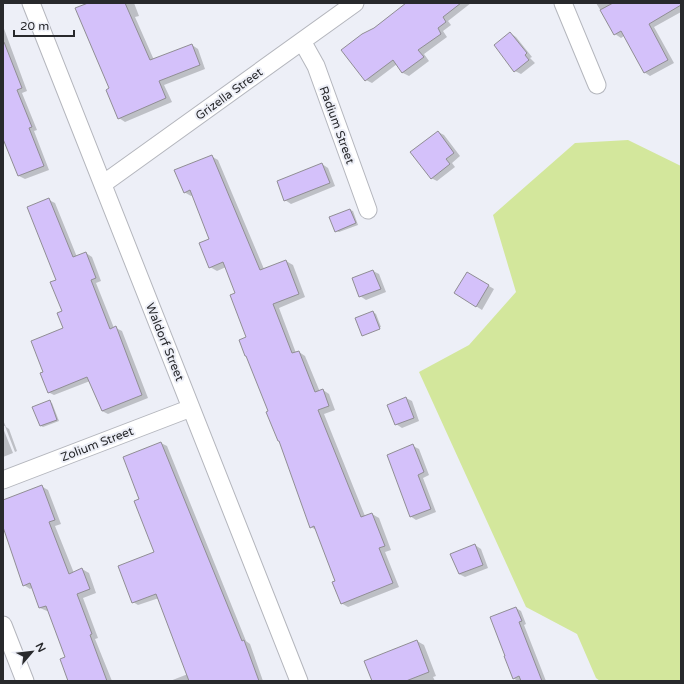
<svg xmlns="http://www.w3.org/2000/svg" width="684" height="684" viewBox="0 0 684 684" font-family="'Varela Round',sans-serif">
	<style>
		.green { fill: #d3e79c }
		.shadow { fill: #0003 }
		.building { fill: #d4c1fa; stroke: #908e94 }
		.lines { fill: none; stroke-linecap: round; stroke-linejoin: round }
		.minor-casing { stroke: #b4b6bd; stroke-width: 19 }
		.minor { stroke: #fff; stroke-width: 17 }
		.labels { text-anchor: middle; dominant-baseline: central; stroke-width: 4; stroke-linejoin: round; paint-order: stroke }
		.street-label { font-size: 12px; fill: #28292c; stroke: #edeff7 }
	</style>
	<rect width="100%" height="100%" fill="#edeff7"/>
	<path class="green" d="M628,140l53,26v515h-81l-4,-3 -19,-44 -51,-27 -107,-235 50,-27 47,-53 -23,-77 82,-72z"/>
	<path class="shadow" d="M91,3h43l5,13 -4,1 19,43 38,-15 6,4 7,20 -41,16 8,17 -47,20 -6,-4 -9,-29z
		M407,3h64l-23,18 3,4 -8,6 4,6 -23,17 5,7 -20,15 -6,-3 -6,-9 -25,19 -6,-3 8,-52z
		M596,3h85v9l-27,15 20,36 -24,13 -6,-4 -20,-36 -3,2 -6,-4z
		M3,26l24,65 -5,2 15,37 -3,1 15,39 -24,9 -6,-3 -16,-40z
		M510,33l6,4 16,20 -2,1 5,5 -14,11 -6,-3z
		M438,132l6,3 16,21 -8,7 3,4 -18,14 -6,-3z
		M211,156l7,4 46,109 22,-8 7,4 12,32 -26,11 17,45 3,-1 6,4 15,36 3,-2 6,4 6,16 -11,4 41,102 7,-2 7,4 12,32 -6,2 14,35 -51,20 -7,-4 -5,-21 -20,-52 -5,-3 -42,-115 -22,-74 -10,-44 -11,-27 -9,4 -7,-4v-28l-17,-44 -2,1 -7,-4z
		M322,164l6,4 7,18 -44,18 -6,-4z
		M49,200l6,3 22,54 9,-4 6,4 9,24 -5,2 18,45h2l6,3 26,67 -40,16 -6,-3 -12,-30 -36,14 -6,-3 17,-63 -2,-17 -6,-32z
		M350,210l3,1 5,14 -19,7 -3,-1z
		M373,271l6,3 7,18 -20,8 -6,-4z
		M467,273l27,16 -12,21 -26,-17z
		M373,312l3,2 5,13 -18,7z
		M406,398l6,3 7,20 -17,7 -6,-4z
		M49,402l3,1 7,18 -16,6 -2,-1 -7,-18z
		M3,420l3,7 3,2 8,22 -2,1 -10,-26h-2z
		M3,428l10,25 -10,4z
		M161,443l6,3 79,195 4,3 13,37h-93l18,-7 -29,-76 -21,7 -5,-3 22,-49 -15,-54z
		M413,446l6,3 10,26 -6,3 13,34 -20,8 -6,-4z
		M41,486l7,4 13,34 -6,2 19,47 8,-4 7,4 7,20 -13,5 15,40 -3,1 17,42h-42l-3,-24 -18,-47 -2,1 -7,-3 -7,-21 -3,2 -6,-4 -21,-61v-23z
		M475,545l6,4 7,19 -23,9 -6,-3z
		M516,608l5,3 5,13 -2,1 22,56h-24v-1l-4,1 -5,-3 -7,-22 -15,-38z
		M417,641l7,4 12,31 -3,1 2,4h-62z"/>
	<path class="building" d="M88,3h37l25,57 42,-16 8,21 -41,16 7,17 -48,21 -12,-29 3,-2 -34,-80z
		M406,3h55l-18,14 3,5 -8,6 3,6 -23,16 6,7 -22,16 -9,-13 -28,21 -24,-31 21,-16 12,-6z
		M613,3h68v2l-32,19 19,36 -24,13 -23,-42 -7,4 -14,-25z
		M510,32l17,21 -2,2 4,5 -15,12 -20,-27z
		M3,42h1l18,46 -5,2 15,37 -3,1 15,38 -26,10 -15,-37z
		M438,131l16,22 -8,6 4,5 -19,15 -21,-27z
		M212,155l48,115 26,-10 13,34 -26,10 19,49 7,-2 16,41 8,-3 6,17 -11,4 43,107 11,-4 13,33 -6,2 14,35 -52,21 -9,-22 3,-1 -21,-55 -4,2 -31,-87h-1l-12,-29 2,-1 -22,-55h-1l-6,-16 7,-3 -16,-42 5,-2 -12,-31 -14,6 -10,-25 10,-4 -19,-49 -6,3 -10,-23z
		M322,163l8,20 -46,18 -7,-20z
		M49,198l24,59 13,-5 10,26 -5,2 19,49 6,-3 26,69 -40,16 -15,-34 -39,16 -8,-20 3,-1 -12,-31 32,-13 -6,-15 5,-2 -12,-29 6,-2 -29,-73z
		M350,209l6,14 -21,9 -6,-15z
		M373,270l8,19 -22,8 -7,-19z
		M467,272l22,13 -13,22 -22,-14z
		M373,311l7,18 -18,7 -7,-18z
		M406,397l8,21 -19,7 -8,-20z
		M50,400l7,20 -17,6 -8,-19z
		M161,442l81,199 2,-1 15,41h-70l-33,-87 -24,9 -14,-37 36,-14 -20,-51 5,-2 -16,-42z
		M413,444l11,28 -6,3 13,34 -21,8 -23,-62z
		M42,485l13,35 -6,2 20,52 13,-6 8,21 -13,5 15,40 -2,1 17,46h-39l-8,-22 5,-2 -19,-51 -7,2 -9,-25 -7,3 -20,-59v-27z
		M475,544l8,21 -24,9 -9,-20z
		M516,607l6,14 -3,1 23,59h-21l-2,-5 -6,3 -9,-23h1l-15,-39z
		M417,640l12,32 -23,9h-34l-8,-20z"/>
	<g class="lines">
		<defs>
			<path id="minor" d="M31,3l268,678
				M563,3l34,82
				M302,41l14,25 52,144
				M103,184l252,-181
				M3,480l188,-72
				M3,625l22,56"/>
		</defs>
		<use href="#minor" class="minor-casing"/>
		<use href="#minor" class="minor"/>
	</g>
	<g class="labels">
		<g class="street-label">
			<text transform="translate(229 94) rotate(-36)">Grizella Street</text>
			<text transform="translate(337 125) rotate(70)">Radium Street</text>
			<text transform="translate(165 342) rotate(68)">Waldorf Street</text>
			<text transform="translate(97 444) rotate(-21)">Zolium Street</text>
		</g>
	</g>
	<rect width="684" height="684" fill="none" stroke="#28292c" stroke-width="8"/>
	<g transform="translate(32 652) rotate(62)" stroke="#edeff7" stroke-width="3" paint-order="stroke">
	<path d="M0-3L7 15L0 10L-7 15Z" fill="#28292c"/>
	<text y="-6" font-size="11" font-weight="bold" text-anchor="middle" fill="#28292c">N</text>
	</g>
	<path d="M14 30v6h60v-6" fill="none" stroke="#28292c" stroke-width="2"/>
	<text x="20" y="30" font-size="12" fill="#28292c" stroke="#edeff7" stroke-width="3" paint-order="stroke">20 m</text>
</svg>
